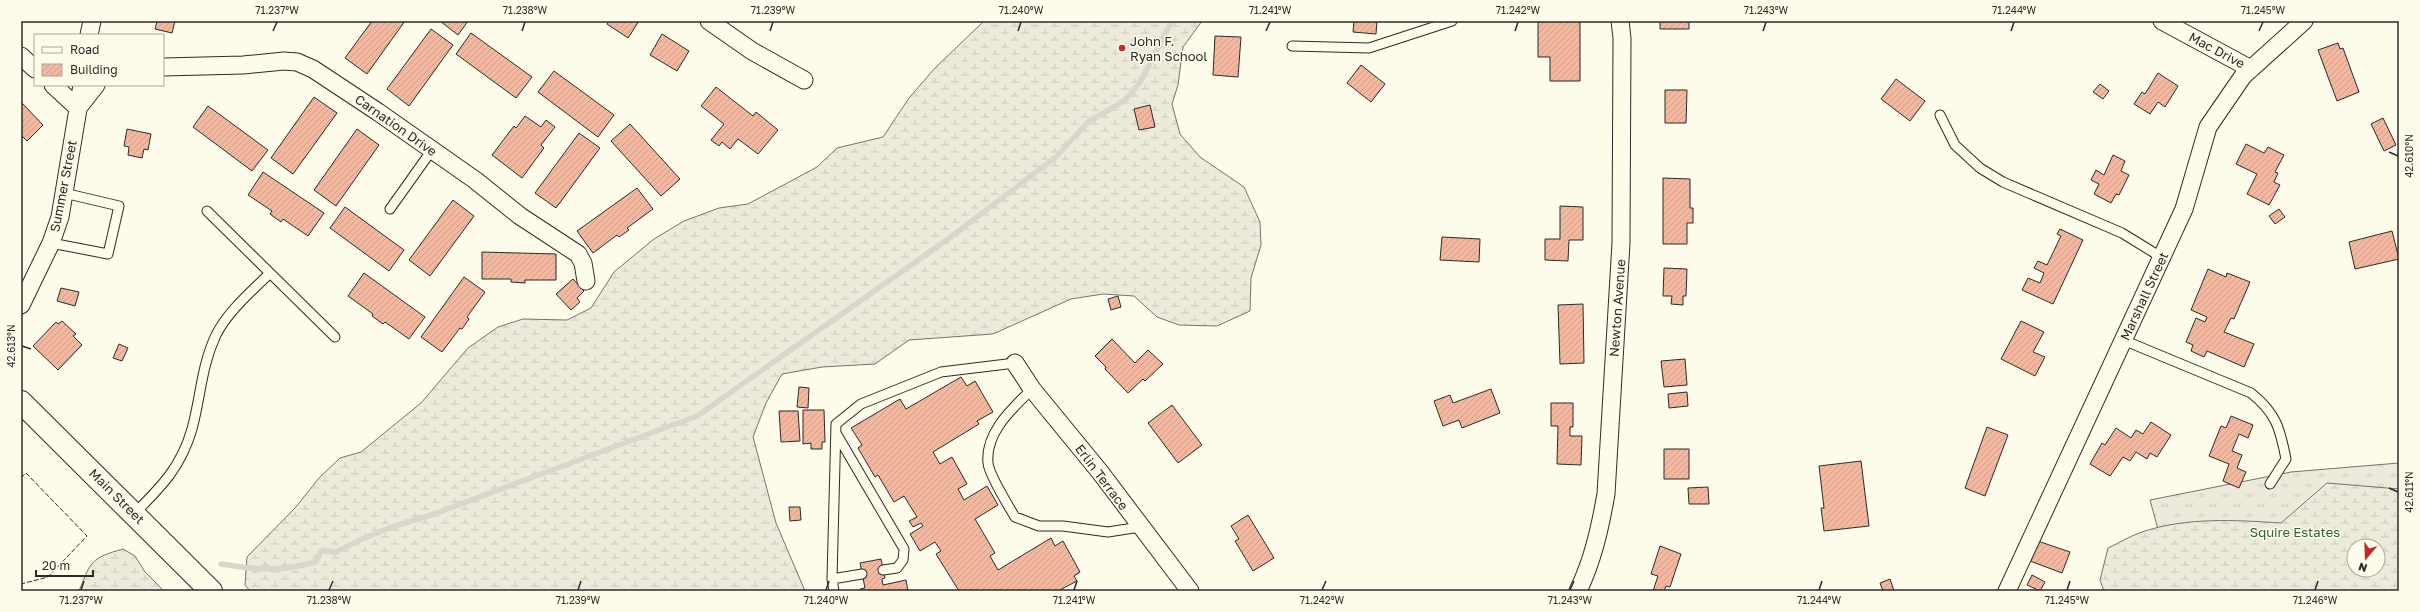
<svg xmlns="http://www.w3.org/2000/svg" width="2420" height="612" viewBox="0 0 2420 612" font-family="'Golos Text',sans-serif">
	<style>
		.grass { fill: url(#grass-tufts); stroke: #74746e; fill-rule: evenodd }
		.wetland { fill: url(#wetland-marsh); stroke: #74746e; fill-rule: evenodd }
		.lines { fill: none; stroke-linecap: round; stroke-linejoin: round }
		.stream { stroke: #d8d7c9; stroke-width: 5.5 }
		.building { fill: url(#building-hatch); stroke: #2b2b2b }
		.service-casing { stroke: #2b2b2b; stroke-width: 11 }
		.minor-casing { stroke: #2b2b2b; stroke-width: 19 }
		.secondary-casing { stroke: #2b2b2b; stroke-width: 24 }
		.service { stroke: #fdfbea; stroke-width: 9 }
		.minor { stroke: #fdfbea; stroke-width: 17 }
		.secondary { stroke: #fdfbea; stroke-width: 22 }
		.fence { stroke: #2b2b2b; stroke-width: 1; stroke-dasharray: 5 2; stroke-linecap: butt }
		.ticks { fill: none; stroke: #2b2b2b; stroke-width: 1.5 }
		.poi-dot { fill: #c62828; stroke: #fdfbea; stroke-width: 1.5 }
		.labels { text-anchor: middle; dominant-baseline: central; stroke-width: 3; stroke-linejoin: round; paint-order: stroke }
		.poi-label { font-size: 13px; fill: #2b2b2b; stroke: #fdfbea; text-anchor: start }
		.street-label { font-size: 13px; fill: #2b2b2b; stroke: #fdfbea }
		.park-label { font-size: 13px; fill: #34623c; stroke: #fdfbea }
		.neatline { fill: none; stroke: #2b2b2b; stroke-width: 1.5 }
		.ticks-label { font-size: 10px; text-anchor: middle; fill: #2b2b2b }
	</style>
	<defs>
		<pattern id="grass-tufts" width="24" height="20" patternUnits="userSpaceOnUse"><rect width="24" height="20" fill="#ecebdb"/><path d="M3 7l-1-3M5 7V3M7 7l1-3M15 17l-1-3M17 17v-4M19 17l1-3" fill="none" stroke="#cbcabc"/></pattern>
		<pattern id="wetland-marsh" width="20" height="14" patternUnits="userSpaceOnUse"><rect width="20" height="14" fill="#ecebdb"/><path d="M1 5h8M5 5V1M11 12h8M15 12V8" fill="none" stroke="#cbcabc"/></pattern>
		<pattern id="building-hatch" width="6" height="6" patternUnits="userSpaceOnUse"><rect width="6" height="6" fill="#f2b8a0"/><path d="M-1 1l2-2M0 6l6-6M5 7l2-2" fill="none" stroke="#d09e8a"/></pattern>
	</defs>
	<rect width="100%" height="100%" fill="#fdfbea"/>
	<path class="grass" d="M2399,463v128h-224l-25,-91 141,-28zM2354,546h24v24h-24z"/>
	<path class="wetland" d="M984,21h218l-19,26 -5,38 -6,19 8,30 20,23 44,30 16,35 1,23 -10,33 -1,33 -33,15 -38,-1 -22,-8 -23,-21 -31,-2 -32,5 -78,35 -84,6 -34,24 -53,3 -40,7 -16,29 -13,34 23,86 29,68h-555l-5,-6 2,-28 48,-49 24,-30 21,-20 21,-6 60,-49 47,-55 30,-21 25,-8 44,1 24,-12 23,-36 40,-33 30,-18 35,-13 29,-4 69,-37 20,-19 46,-11 26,-39 26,-30z
		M2327,483l72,6v102h-295l-4,-11 8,-32c11,-5 22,-12 34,-16 44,-15 93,-12 139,-9zM2354,546h24v24h-24z
		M123,549l12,7 10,16 19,19h-85c12,-30 12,-33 44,-42z"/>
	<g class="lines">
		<path class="stream" d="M221,564c38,6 57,8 95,-2l5,-11 15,1 24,-12 29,-12 45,-14 263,-98 251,-177 108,-82 32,-35 36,-21 15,-17 33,-63"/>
	</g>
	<path class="building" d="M157,21h18l-3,12 -17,-4z
		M372,21h33l-38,53 -22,-16z
		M440,21h28l-10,14z
		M609,21h-1h31l-11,17 -21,-14z
		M1354,21h23l-1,13 -23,-2z
		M1538,21h42v60h-30v-24h-12z
		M1660,21h29v8h-29z
		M431,29l22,16 -44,61 -22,-17z
		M471,33l61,44 -16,21 -60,-44z
		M662,34l27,17 -12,20 -27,-16z
		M1215,36l26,1 -3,40 -25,-2z
		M2338,43l2,6 3,-1 16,44 -22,9 -19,-51z
		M1361,65l24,19 -14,18 -24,-19z
		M554,71l60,44 -16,22 -60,-45z
		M2158,73l20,13 -13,21 -7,-5 -8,12 -16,-10 8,-12 3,2z
		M1896,79l29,22 -15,20 -29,-22z
		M2100,84l9,7 -6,8 -10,-7z
		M716,87l37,29 3,-4 22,18 -20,24 -20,-15 -8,10 -8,-7 -3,4 -8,-6 13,-16 -23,-18z
		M1665,90h22l-1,33h-21z
		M314,97l23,16 -44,61 -22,-16z
		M21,102l22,23 -16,16 -6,-6z
		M1150,105l5,22 -16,3 -5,-21z
		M208,106l60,44 -16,21 -59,-44z
		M525,116l16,11 5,-7 9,7 -14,18 3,3 -22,30 -30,-23 22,-29 2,2z
		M2383,118l13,27 -12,6 -13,-27z
		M630,124l50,55 -19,17 -50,-55z
		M127,129l24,5 -3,16 -4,-1 -2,9 -14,-3 1,-8 -5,-1z
		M357,129l22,16 -43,61 -22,-16z
		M579,133l21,15 -44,60 -21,-15z
		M2246,144l18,9 4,-6 16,8 -9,17 3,1 -4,9 6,3 -11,20 -22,-11 10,-20 -21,-10z
		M2113,155l12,6 -4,10 8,4 -10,20 -3,-1 -5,9 -17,-9 5,-10 -8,-4 5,-10 8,5z
		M263,172l61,41 -16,23 -25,-17 -2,3 -11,-8 2,-3 -24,-16z
		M1663,178l27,1v29h3v15h-6v21h-24z
		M637,188l16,21 -26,19 2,2 -10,7 -2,-2 -24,18 -16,-22z
		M453,200l21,16 -44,60 -21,-16z
		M1560,206l23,1v33h-14l-1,21 -23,-1v-21h15z
		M345,207l59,43 -15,21 -59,-43z
		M2279,209l6,8 -10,7 -6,-8z
		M2060,229l23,11 -30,64 -31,-14 6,-12 12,5 4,-10 -10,-5 4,-7 9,4 14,-29 -4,-2z
		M2392,231l7,28 -44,10 -6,-27z
		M1442,237l38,2 -1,23 -39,-2z
		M482,252l74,2v26h-31v3l-14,-1v-3h-29z
		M1664,268l23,1 -1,27h-3v9l-12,-1 1,-8h-9z
		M2208,269l18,8 1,-4 23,9 -16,37 -3,-1 -7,14 30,12 -10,23 -37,-16 -3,6 -13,-6 2,-6 -7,-3 10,-24 9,4 2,-5 -16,-7z
		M364,273l61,44 -16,22 -24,-17 -2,2 -11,-8 1,-2 -25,-18z
		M464,277l21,15 -18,25 2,2 -7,10 -2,-1 -18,24 -21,-15z
		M573,279l11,12 -7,7 3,4 -9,8 -15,-16z
		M61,288l18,4 -4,14 -18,-5z
		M1118,296l3,11 -10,3 -3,-11z
		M1583,304l1,59 -24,1 -2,-59z
		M62,321l14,13 -3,2 9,9 -24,25 -25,-24 23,-24 2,2z
		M2021,321l23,11 -11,20 12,5 -10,19 -34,-17z
		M1112,339l23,24 13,-13 15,14 -18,17 -2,-2 -15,14 -23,-24 1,-2 -11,-11z
		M119,344l9,4 -6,13 -9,-3z
		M1685,359l2,26 -23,2 -3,-26z
		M961,377l6,9 8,-5 18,31 -16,9 2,3 -46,28 7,12 12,-7 15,27 -9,5 6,11 23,-14 11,19 -23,14 20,34 -5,3 8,14 53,-32 4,8 8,-5 17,31 -6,4 3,5 -19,10h-99l-23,-37 5,-3 -6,-9 -15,9 -10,-17 13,-8 -2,-3 -8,4 -4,-6 8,-4 -13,-21 -10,6 -16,-27 -3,2 -17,-29 4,-3 -11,-17 49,-29 6,10z
		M799,387l10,1 -1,20 -11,-1z
		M1491,389l9,24 -38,15 -3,-8 -16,6 -9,-25 16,-6 3,8z
		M1687,392l1,14 -19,2 -1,-14z
		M1551,403h22v24h-3v9h12l-1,29 -24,-1 1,-38h-7z
		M1172,405l30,40 -24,18 -30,-40z
		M803,410h21l1,32h-3v7h-11v-6l-8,1z
		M779,411h19l2,30 -19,1z
		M2231,416l22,9 -5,13 -9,-4 -7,17 10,4 -5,13 9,4 -7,16 -16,-7 6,-17 -20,-8 12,-30 5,2z
		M2151,422l20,13 -14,22 -7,-4 -3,6 -11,-7 -6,9 -7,-4 -13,19 -20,-12 12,-21 3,2 11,-17 15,10 5,-8 7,4z
		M1987,427l21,8 -23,61 -20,-8z
		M1664,449h25v30h-25z
		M1861,461l8,65 -45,5 -3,-23h3l-5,-42z
		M1708,487l1,17h-20l-1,-16z
		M789,507h11l1,13 -11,1z
		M1248,515l26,43 -21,13 -18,-30 4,-2 -8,-13z
		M2032,539l38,13 -8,21 -32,-12 4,-11z
		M1660,546l21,8 -11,33 -4,-1 -2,5h-11l5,-15 -7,-2z
		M881,559l4,19 -3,1 1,6 23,-5 2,11h-47l-1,-2 5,-1 -5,-25z
		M2032,575l13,7 -5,9 -13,-6z
		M1890,579l4,12h-11l-3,-8z"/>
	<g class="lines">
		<defs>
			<path id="service" d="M1292,46l77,2 83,-27
				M1940,115l15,30 25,23 23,14 119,51 39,24
				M390,209l42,-59
				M207,211l63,62
				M51,243l57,11 11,-48 -55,-13
				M2123,340l128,53c25,20 29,35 35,66l-16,25
				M1032,389c-19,19 -47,43 -44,74 1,12 20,42 27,54l24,9h24l45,6 32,-5
				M836,433l68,116 -1,11 -6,8 -14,2
				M135,513c27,-27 46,-46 57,-84 9,-33 9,-62 24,-94 12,-24 36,-44 54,-62l65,64
				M832,579l30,-5
				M834,591l-2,-12 4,-155 25,-20 80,-32 74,-9"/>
			<path id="minor" d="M709,21l43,30 52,29
				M2162,21l89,48
				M89,35l3,-14
				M21,56l14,13
				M163,67l80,-2 41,-4 13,1 16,7 65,43 97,68 45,36 58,38 5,9 3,18
				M53,85l25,23 18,-23
				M21,305l30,-62 9,-26 22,-132
				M1015,363l17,26 68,83 90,119
				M1578,591c15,-31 22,-63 28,-97l15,-251 1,-205 -2,-17
				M2007,591l177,-382 24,-82 35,-51 61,-55"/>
			<path id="secondary" d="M21,402l190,189"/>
		</defs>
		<use href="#service" class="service-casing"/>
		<use href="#minor" class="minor-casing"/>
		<use href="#secondary" class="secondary-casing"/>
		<use href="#service" class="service"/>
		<use href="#minor" class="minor"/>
		<use href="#secondary" class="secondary"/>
		<path class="fence" d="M21,478l5,-5 61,63 -39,41 -27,7"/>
	</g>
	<path class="ticks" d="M273,31l4,-9M522,31l3,-9M770,31l3,-9M1018,31l3,-9M1266,31l4,-9M1515,31l3,-9M1763,31l3,-9M2011,31l3,-9M2259,31l4,-9M2389,152l9,4M22,346l9,3M2389,488l9,4M81,590l3,-9M329,590l4,-9M578,590l3,-9M826,590l3,-9M1074,590l3,-9M1322,590l4,-9M1570,590l4,-9M1819,590l3,-9M2067,590l3,-9M2315,590l3,-9"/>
	<circle class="poi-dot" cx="1122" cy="48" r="4"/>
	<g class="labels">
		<g class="poi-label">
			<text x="1130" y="41">John F.<tspan x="1130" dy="15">Ryan School</tspan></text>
		</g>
		<g class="street-label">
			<text transform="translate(2217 50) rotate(28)">Mac Drive</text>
			<text transform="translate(396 125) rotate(35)">Carnation Drive</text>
			<text transform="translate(63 186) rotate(-79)">Summer Street</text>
			<text transform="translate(2144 296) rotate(-65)">Marshall Street</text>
			<text transform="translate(1617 308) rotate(-86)">Newton Avenue</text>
			<text transform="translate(1102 477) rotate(53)">Erlin Terrace</text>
			<text transform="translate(117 496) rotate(45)">Main Street</text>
		</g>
		<g class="park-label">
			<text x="2295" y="532">Squire Estates</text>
		</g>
	</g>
	<rect width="2420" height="612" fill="none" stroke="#fdfbea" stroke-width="44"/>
	<rect x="34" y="34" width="130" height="52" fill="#fdfbea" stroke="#a9a89e"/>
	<rect x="42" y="47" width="20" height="6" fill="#fdfbea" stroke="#a9a89e"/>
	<text x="70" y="54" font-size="12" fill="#2b2b2b">Road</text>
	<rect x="42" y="64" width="20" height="12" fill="url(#building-hatch)" stroke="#a9a89e"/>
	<text x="70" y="74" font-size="12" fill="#2b2b2b">Building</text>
	<g transform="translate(2366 558) rotate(199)"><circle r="19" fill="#fdfbea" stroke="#a9a89e"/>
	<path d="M0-3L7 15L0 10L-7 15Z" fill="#c62828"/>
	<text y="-6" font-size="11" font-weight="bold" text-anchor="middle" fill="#2b2b2b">N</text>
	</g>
	<path d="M36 570v6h57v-6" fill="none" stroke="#2b2b2b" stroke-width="2"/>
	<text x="42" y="570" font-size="12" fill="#2b2b2b" stroke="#fdfbea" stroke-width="3" paint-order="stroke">20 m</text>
	<rect x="22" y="22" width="2376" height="568" class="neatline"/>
	<g class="ticks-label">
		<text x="277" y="14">71.237°W</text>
		<text x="525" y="14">71.238°W</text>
		<text x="773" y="14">71.239°W</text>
		<text x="1021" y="14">71.240°W</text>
		<text x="1270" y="14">71.241°W</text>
		<text x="1518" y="14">71.242°W</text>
		<text x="1766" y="14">71.243°W</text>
		<text x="2014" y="14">71.244°W</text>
		<text x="2263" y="14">71.245°W</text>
		<text transform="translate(2409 156) rotate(-90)" y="4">42.610°N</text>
		<text transform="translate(11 346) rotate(-90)" y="4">42.613°N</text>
		<text transform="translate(2409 492) rotate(-90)" y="4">42.611°N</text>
		<text x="81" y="604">71.237°W</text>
		<text x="329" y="604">71.238°W</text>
		<text x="578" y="604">71.239°W</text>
		<text x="826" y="604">71.240°W</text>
		<text x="1074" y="604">71.241°W</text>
		<text x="1322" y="604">71.242°W</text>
		<text x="1570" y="604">71.243°W</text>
		<text x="1819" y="604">71.244°W</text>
		<text x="2067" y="604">71.245°W</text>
		<text x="2315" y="604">71.246°W</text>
	</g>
</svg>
